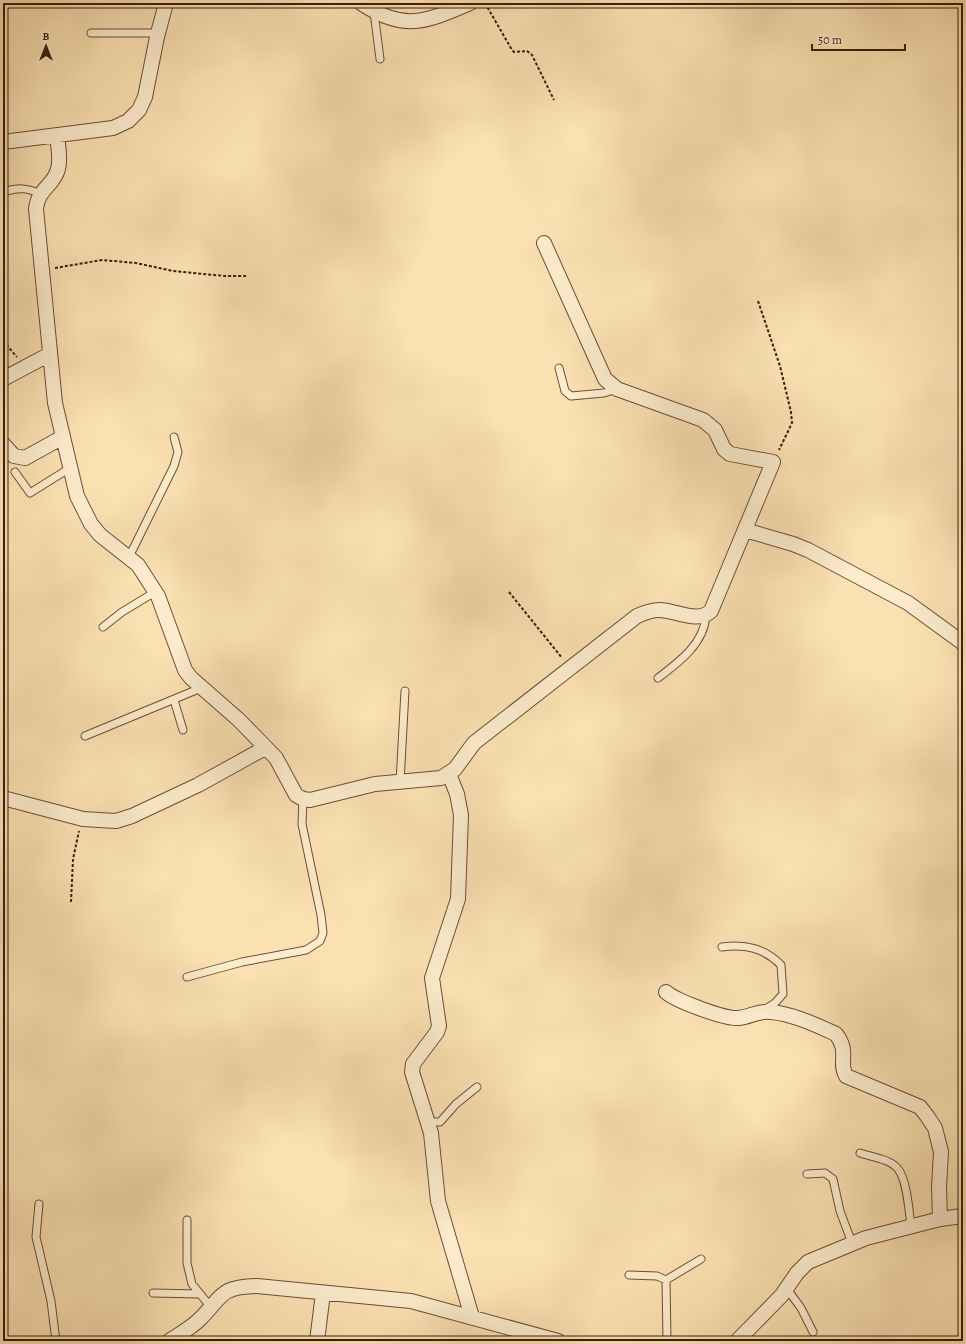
<svg xmlns="http://www.w3.org/2000/svg" width="966" height="1344" viewBox="0 0 966 1344" font-family="Alegreya,serif">
	<style>
		.lines { fill: none; stroke-linecap: round; stroke-linejoin: round }
		.lane-casing { stroke: #6c4d35; stroke-width: 9 }
		.street-casing { stroke: #6c4d35; stroke-width: 16 }
		.path { stroke: #3c1c0b; stroke-width: 2; stroke-dasharray: 3 2; stroke-linecap: butt }
		.lane { stroke: #fceccd; stroke-width: 7 }
		.street { stroke: #fceccd; stroke-width: 14 }
	</style>
	<rect width="100%" height="100%" fill="#fbe1b2"/>
	<filter id="stains"><feTurbulence type="fractalNoise" baseFrequency=".005" numOctaves="4"/><feColorMatrix values="0 0 0 0 .2 0 0 0 0 .09 0 0 0 0 .02 0 0 0 .5 -.17"/></filter>
	<radialGradient id="worn" r=".72"><stop offset=".6" stop-color="#630" stop-opacity="0"/><stop offset="1" stop-color="#630" stop-opacity=".3"/></radialGradient>
	<g class="lines">
		<defs>
			<path id="lane" d="M374,12l6,47
				M91,33h67
				M3,192c14,-4 24,-5 37,2
				M559,368l6,23 6,5 33,-3 13,-4
				M15,472l15,21 40,-25
				M129,557l45,-91 4,-14 -4,-15
				M103,627l19,-15 33,-20
				M658,678c20,-15 46,-34 48,-62
				M174,700l9,30
				M85,736l116,-48
				M400,782l5,-91
				M722,947c24,-3 42,1 59,18l2,29 -8,9 -11,7
				M187,977l55,-15 64,-12 14,-9 3,-8 -2,-18 -19,-91 1,-25
				M428,1122h12l16,-18 21,-17
				M860,1153c12,4 30,6 38,16 9,11 11,42 13,57
				M807,1174l18,-1 8,6 7,32 12,32
				M39,1204l-3,33 15,64 5,40
				M187,1220v43l5,21 18,22
				M629,1275l28,1 9,4 1,61
				M666,1280l35,-21
				M787,1289l14,19 12,24
				M153,1293l47,1"/>
			<path id="street" d="M361,3c43,29 65,19 109,0
				M57,135c1,11 4,24 1,34 -4,17 -20,19 -22,40l19,194 22,93 14,28 9,11 38,30 20,31 27,74 6,8 48,42 37,38 20,37 7,4 7,1 65,-16 66,-6 14,-9 19,-26 163,-127c7,-3 14,-6 22,-6 17,0 38,14 52,1l62,-149 -43,-8 -6,-5 -9,-19 -12,-10 -86,-31 -12,-10 -61,-136
				M3,142l110,-14 15,-7 11,-11 6,-13 12,-60 9,-34
				M3,379l47,-25
				M3,444l11,12 11,2 38,-21
				M745,530l48,14 15,6 100,53 55,40
				M449,774l8,20 4,21 -3,84 -26,79 7,48 -2,6 -24,32 -1,8 19,61 7,68 34,116
				M3,798l80,21 33,2 16,-5 66,-31 67,-37
				M666,992c10,9 59,27 72,26 12,-1 21,-8 33,-6 22,2 45,13 65,22 14,18 2,28 10,42l74,31 7,9 8,12 6,24 -2,35 1,32
				M169,1341c11,-7 22,-13 31,-22 23,-23 19,-32 57,-33l154,15 147,40
				M317,1341l6,-48
				M737,1341l45,-46 15,-22 11,-11 58,-24 74,-19 23,-3"/>
		</defs>
		<use href="#lane" class="lane-casing"/>
		<use href="#street" class="street-casing"/>
		<path class="path" d="M485,3l27,47 2,2 13,-1 5,4 22,45
			M55,268l47,-8 34,3 37,8 52,5h22
			M758,301l22,65 11,46 1,11 -13,27
			M3,341l14,16
			M509,592l53,66
			M71,902l2,-43 6,-28"/>
		<use href="#lane" class="lane"/>
		<use href="#street" class="street"/>
	</g>
	<rect width="966" height="1344" fill="none" stroke="#fbe1b2" stroke-width="16"/>
	<rect x="4" y="4" width="958" height="1336" fill="none" stroke="#3c1c0b" stroke-width="2"/>
	<rect x="8" y="8" width="950" height="1328" fill="none" stroke="#3c1c0b"/>
	<g transform="translate(46 46)" stroke="#fceccd" stroke-width="3" paint-order="stroke">
	<path d="M0-3L7 15L0 10L-7 15Z" fill="#3c1c0b"/>
	<text y="-6" font-size="11" font-weight="bold" text-anchor="middle" fill="#3c1c0b">B</text>
	</g>
	<path d="M812 44v6h93v-6" fill="none" stroke="#3c1c0b" stroke-width="2"/>
	<text x="818" y="44" font-size="12" fill="#3c1c0b" stroke="#fceccd" stroke-width="3" paint-order="stroke">50 m</text>
	<rect width="100%" height="100%" filter="url(#stains)"/>
	<rect width="100%" height="100%" fill="url(#worn)"/>
</svg>
